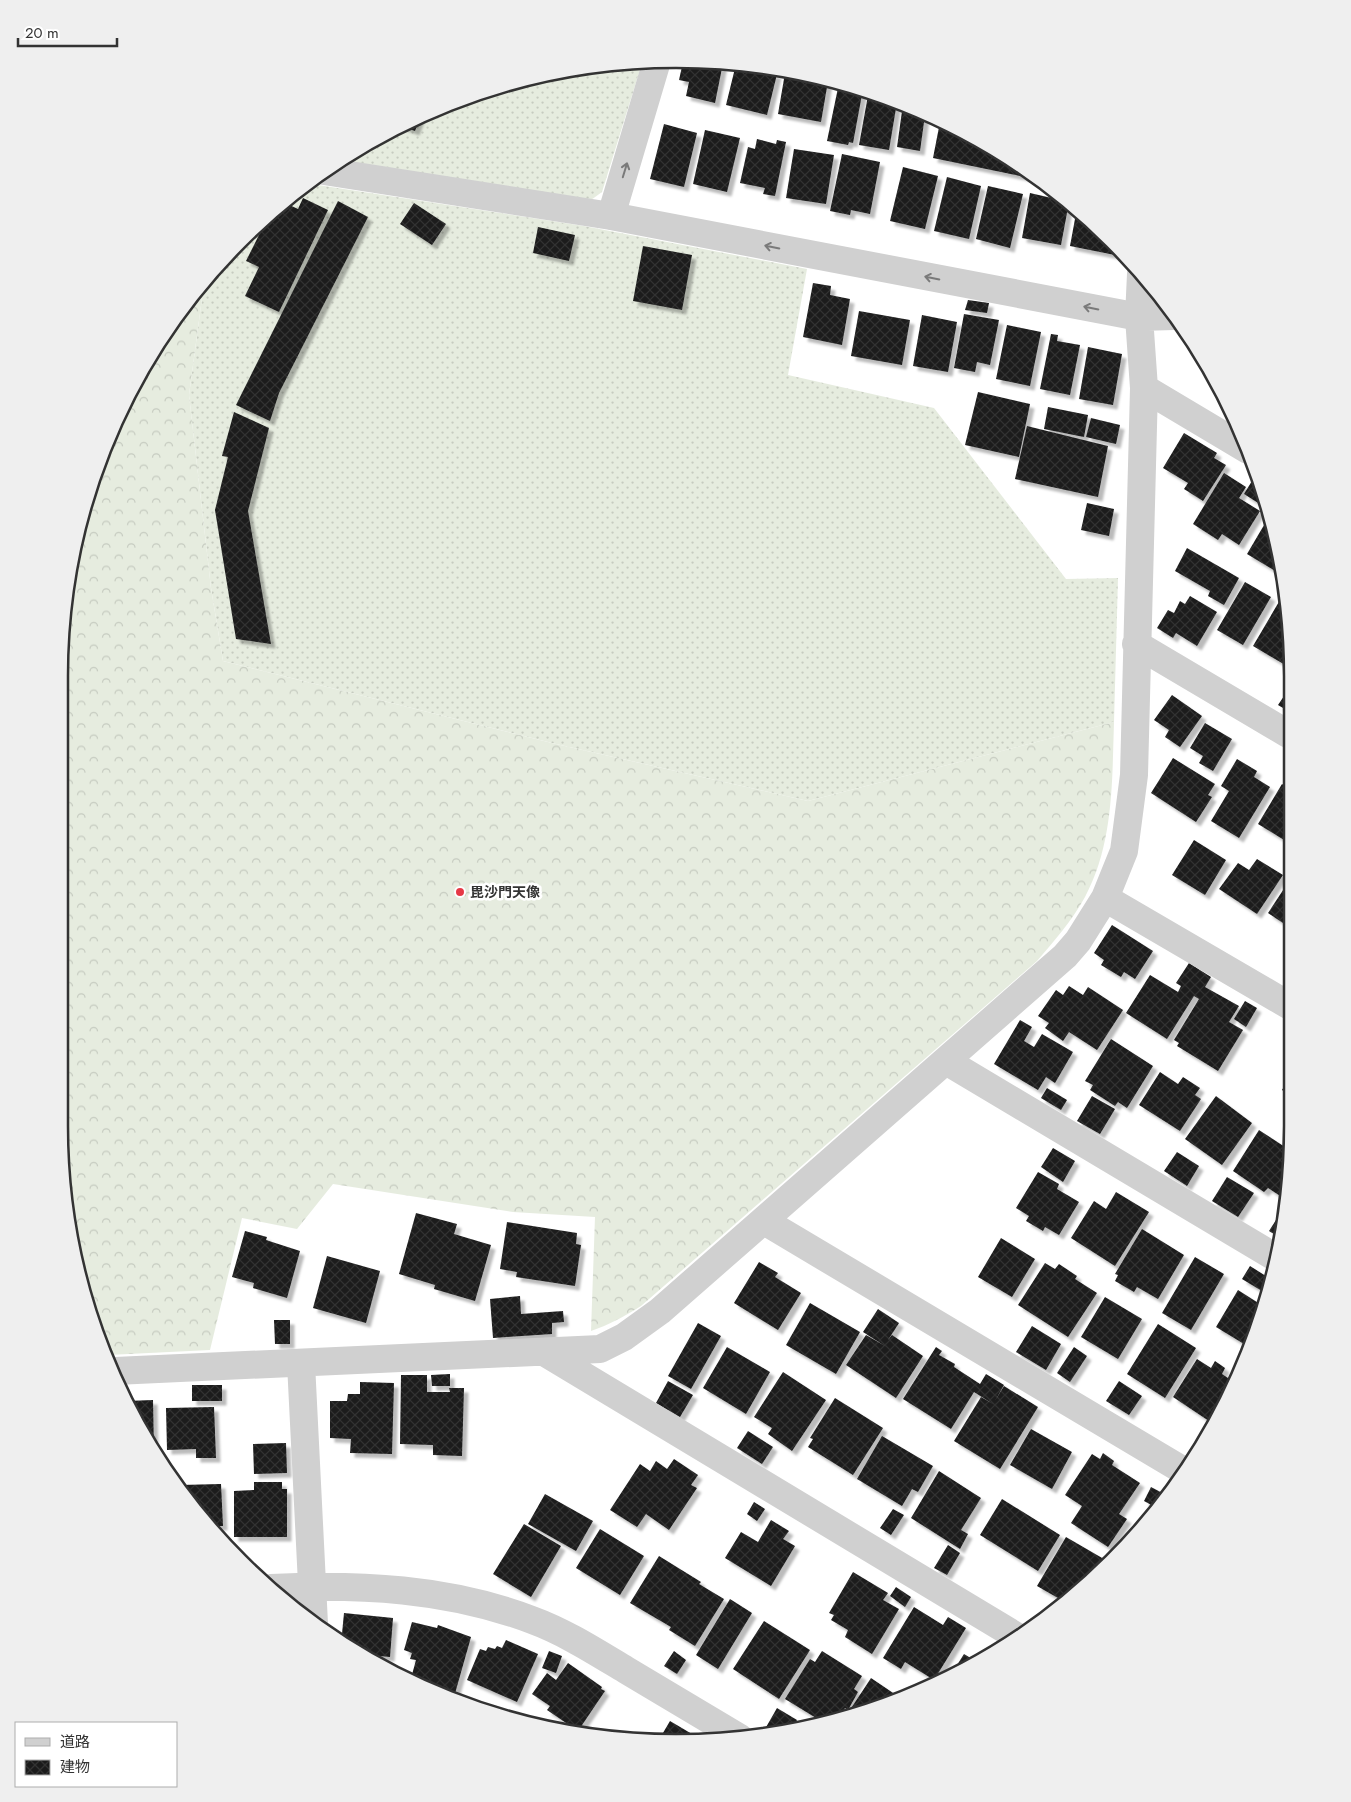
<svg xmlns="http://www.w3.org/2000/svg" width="1351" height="1802" viewBox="0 0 1351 1802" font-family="Jost,'Noto Sans JP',sans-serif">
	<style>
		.grass { fill: url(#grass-dots) }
		.forest { fill: url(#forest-crowns) }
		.building { fill: url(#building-cross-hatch); filter: url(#shadow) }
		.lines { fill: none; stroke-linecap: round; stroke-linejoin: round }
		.minor { stroke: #d0d0d0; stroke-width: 28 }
		.oneway { stroke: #7a7a7a }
		.poi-dot { fill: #e63946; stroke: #fff; stroke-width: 2 }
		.labels { text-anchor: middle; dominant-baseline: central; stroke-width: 5; stroke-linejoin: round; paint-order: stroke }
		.poi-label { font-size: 14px; font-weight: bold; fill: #333; stroke: #fff; text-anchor: start }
		.rim { fill: none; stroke: #333; stroke-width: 2.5 }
	</style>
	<defs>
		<pattern id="grass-dots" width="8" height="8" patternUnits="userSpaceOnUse" patternTransform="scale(1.25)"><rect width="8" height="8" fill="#e6ecdf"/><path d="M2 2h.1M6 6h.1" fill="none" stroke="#c6cbc0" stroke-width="1.8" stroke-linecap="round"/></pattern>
		<pattern id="forest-crowns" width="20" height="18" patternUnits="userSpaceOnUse" patternTransform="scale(1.25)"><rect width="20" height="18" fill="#e6ecdf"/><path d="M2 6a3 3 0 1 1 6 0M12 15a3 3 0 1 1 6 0" fill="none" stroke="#c6cbc0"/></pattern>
		<pattern id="building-cross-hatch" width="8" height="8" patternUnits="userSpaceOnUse" patternTransform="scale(1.25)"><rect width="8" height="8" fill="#1a1a1a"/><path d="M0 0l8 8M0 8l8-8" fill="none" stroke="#333"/></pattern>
		<filter id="shadow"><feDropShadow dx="4.5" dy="4.5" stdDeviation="1" flood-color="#0004"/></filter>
	</defs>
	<rect width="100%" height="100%" fill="#fff"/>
	<path class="grass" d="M635,60h8l-41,132 -11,8 -251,-39 63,-39 113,-42z
		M305,183l279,43 223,43 -19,106 146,33 132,171 52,-1 -4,144 -306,79 -252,-57 -333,-83 -12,-73 -22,-193 15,-112 35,-43z"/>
	<path class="forest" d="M204,283l-15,112 22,193 12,73 333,83 252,57 306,-79c-2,58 0,121 -29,175 -13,24 -31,44 -48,64l-396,345c-16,10 -32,19 -50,25l4,-114 -82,-5 -180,-28 -36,45 -55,-11 -32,132 -102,5 -28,-69 -21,-159 1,-492 20,-119 26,-77 57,-106z"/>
	<path class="building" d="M683,62l40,1 -8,40 -29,-7 3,-14 -10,-2z
		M736,64l41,10 -10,41 -41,-10z
		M785,73l43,8 -7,41 -43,-8z
		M839,83l24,6 -10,54 -4,-1 -1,3 -21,-4z
		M869,90l28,12 -8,48 -30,-5z
		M903,104l22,11 -5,36 -23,-4z
		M421,115l-6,16 -17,-6 5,-3z
		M940,122l44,20 42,29 -1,6 -92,-19z
		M664,124l33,9 -13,54 -34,-8z
		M705,130l35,8 -13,54 -34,-8z
		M757,139l19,5 1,-4 9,2 -11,54 -12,-2 2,-6 -25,-5 8,-36 7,2z
		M794,149l40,6 -8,49 -40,-6z
		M842,154l38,8 -10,52 -19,-4 -1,5 -20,-4z
		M903,167l35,9 -13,53 -35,-8z
		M947,177l34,9 -12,53 -35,-8z
		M988,186l35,8 -13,54 -34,-9z
		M1030,193l39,9 -8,43 -39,-7z
		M303,198l25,12 -49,102 -34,-16 14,-29 -13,-6 16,-32 -7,-4 28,-23 15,7z
		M338,201l30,16 -89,176 -9,28 -34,-16z
		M414,203l32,21 -14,21 -32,-21z
		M1077,208l43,45v3l-50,-10z
		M538,227l37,8 -6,26 -36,-8z
		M643,246l49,9 -10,55 -49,-9z
		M813,283l18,3 -1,9 20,4 -8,46 -39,-8z
		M968,300l21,3 -2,10 -22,-3z
		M859,311l51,9 -8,45 -51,-9z
		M964,314l35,6 -9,45 -13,-3 -2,10 -21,-4z
		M922,315l35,7 -9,50 -35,-6z
		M1007,325l34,7 -11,54 -34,-7z
		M1051,334l7,1 -1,6 23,4 -10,50 -30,-6z
		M1088,347l34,7 -9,51 -34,-6z
		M978,392l52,12 -11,53 -54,-12z
		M1048,407l40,8 -4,22 -40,-8z
		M234,412l35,16 -21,83 23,133 -35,-5 -21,-129 13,-53 -6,-1z
		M1091,418l29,7 -4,19 -30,-7z
		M1027,426l81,20 -10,51 -83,-18z
		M1184,433l33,20 -3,5 12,7 -23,36 -19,-12 4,-6 -25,-15z
		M1224,473l22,14 -7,11 21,13 -21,34 -17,-11 -4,6 -25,-16z
		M1255,476l4,16 4,14 -19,-12z
		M1087,503l27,6 -5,27 -28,-6z
		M1267,520l15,55 -35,-21z
		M1187,548l52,30 -15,27 -16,-9 2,-5 -35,-20z
		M1245,582l26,15 -28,48 -26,-15z
		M1190,596l27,16 -20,34 -21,-13 -3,5 -16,-10 11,-18 6,3 6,-12 5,3z
		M1280,600l7,4v62l-34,-20z
		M1288,690v21l-10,-6z
		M1172,695l30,21 -22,31 -15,-10 4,-7 -15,-10z
		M1205,723l27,16 -19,32 -14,-8 4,-7 -13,-8z
		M1173,758l42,26 -7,11 4,2 -16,25 -45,-29z
		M1237,759l20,12 -3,6 16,10 -31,51 -28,-17 18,-30 -8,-5z
		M1282,784l6,4 1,55 -31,-19z
		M1194,840l32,20 -21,35 -33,-20z
		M1257,859l26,16 -26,39 -38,-25 19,-26 11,7z
		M1289,881v46l-21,-14z
		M1112,925l41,26 -18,28 -11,-7 -3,5 -20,-12 3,-5 -10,-7z
		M1189,963l22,14 -6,10 34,19 -10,16 14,8 -25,41 -41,-25 2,-3 -5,-3 25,-41 -5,-3 -27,43 -41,-26 24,-38 28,17 3,-6 -5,-3z
		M1069,986l14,9 5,-8 35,23 -26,40 -28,-18 -6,9 -18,-13 4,-5 -11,-7 18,-26 7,5z
		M1245,1001l12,7 -11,19 -12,-8z
		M1020,1020l12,7 -8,14 10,6 8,-13 31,18 -18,31 -9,-6 -8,13 -44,-26z
		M1111,1039l42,27 -26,42 -9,-6 -3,4 -25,-16 3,-5 -8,-4z
		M1160,1072l18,12 5,-7 17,11 -5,7 6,4 -21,32 -41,-26z
		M1290,1076v19l-8,-5z
		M1047,1088l20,12 -6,10 -20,-12z
		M1092,1096l23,13 -15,25 -23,-13z
		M1216,1096l36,27 -30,42 -37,-26z
		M1259,1130l32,21v16l-6,32 -17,-11 -4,4 -31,-21z
		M1053,1148l22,13 -12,21 -22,-15z
		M1177,1152l22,14 -12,20 -23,-15z
		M1038,1172l21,12 -2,5 22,13 -20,33 -14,-8 -2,4 -17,-10 3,-5 -13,-8z
		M1227,1177l27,16 -16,24 -26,-16z
		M1116,1192l33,20 -34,54 -44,-28 23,-37 12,8z
		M1283,1209l-6,27 -8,-5z
		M416,1213l41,11 -3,10 37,11 -16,56 -41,-12 1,-4 -36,-11z
		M507,1222l70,11 -1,11 5,1 -6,41 -59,-9 1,-5 -17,-3z
		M1142,1229l42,26 -26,44 -21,-12 -3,5 -19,-11 3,-6 -3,-1z
		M245,1231l22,6 -1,3 34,11 -13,47 -34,-10 1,-5 -22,-6z
		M1001,1238l34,21 -23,38 -34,-20z
		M327,1256l53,15 -14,52 -53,-15z
		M1195,1257l29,17 -33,56 -29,-17z
		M759,1262l19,11 -3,4 26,16 -23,37 -44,-27z
		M1045,1263l10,6 4,-5 18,12 -2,3 22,14 -29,44 -50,-32z
		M1250,1266l19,12 -7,13 -20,-12z
		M1238,1290l25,16 -3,18 -11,23 -33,-20z
		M520,1296l1,18 42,-3 1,11 -12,1v11l-59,4 -3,-39z
		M1105,1297l37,22 -24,40 -37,-22z
		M810,1303l50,29 -24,42 -50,-29z
		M878,1309l21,14 -11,17 4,-5 31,21 -27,42 -50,-33 20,-30 19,11 -22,-14z
		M274,1320h16v24h-15z
		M698,1323l23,13 -30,53 -23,-13z
		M1158,1324l38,24 -31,50 -38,-24z
		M1032,1326l29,18 -15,26 -30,-18z
		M727,1347l43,25 -24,42 -43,-26z
		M936,1347l6,4 -3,4 16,9 -1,3 26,17 6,-10 18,11 -9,16 9,-15 34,21 -38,62 -46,-28 27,-44 12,7 -19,-12 -23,37 -48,-30z
		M1074,1347l13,9 -17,26 -13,-9z
		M1197,1359l14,9 4,-7 10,7 -3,6 12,8 -25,39 -36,-24z
		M783,1372l43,28 -34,51 -24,-17 4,-6 -18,-11z
		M450,1374v12h-18l-1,-11z
		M401,1375h26v17h23l-1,-4h15l-2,68 -29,-1v-10l-33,-1z
		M668,1381l25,14 -13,22 -24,-14z
		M1119,1381l23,15 -13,19 -23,-14z
		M360,1382l34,1 -2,71 -42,-1 1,-14 -21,-1v-37h17l1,-7h12z
		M192,1385h30v16h-30z
		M835,1398l48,30 -30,47 -45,-28 5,-8 -3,-1z
		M153,1400l1,52 -12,-17 -15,-34z
		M214,1407l2,51h-20v-9l-29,1 -1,-42z
		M1031,1429l41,23 -20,37 -42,-24z
		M748,1431l25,16 -11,17 -25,-16z
		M882,1436l51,30 -15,26 -6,-3 -10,17 -45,-27z
		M286,1443l1,30 -33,1 -1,-30z
		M1103,1453l11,8 -2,4 28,18 -21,31 8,5 -19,28 -37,-24 11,-17 -17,-11 27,-41 8,5z
		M674,1459l24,16 -7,10 6,3 -28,42 -23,-16 -9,13 -27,-17 30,-46 10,7 6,-10 11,8z
		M939,1471l42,27 -20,32 7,4 -8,15 -49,-31z
		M254,1482h28v7h5v48h-53v-46l20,-1z
		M221,1484l2,42h-11l-32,-41z
		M1151,1487l15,8 -9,13 -13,-7z
		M545,1494l48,27 -17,30 -48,-27z
		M1002,1499l58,36 -22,36 -58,-36z
		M754,1502l11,7 -8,12 -10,-7z
		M893,1509l11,6 -13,20 -11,-7z
		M771,1520l18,11 -6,8 12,7 -24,40 -46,-28 16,-26 17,10z
		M524,1524l37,22 -30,51 -38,-23z
		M600,1529l44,27 -24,39 -44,-27z
		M1066,1537l43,25 -44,40 -28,-16z
		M948,1545l12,8 -13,22 -13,-7z
		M659,1556l42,26 -2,2 25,15 -29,47 -26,-16 2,-3 -41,-24z
		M853,1572l35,21 -5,7 16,9 -27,45 -27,-17 3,-7 -17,-10 3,-5 -5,-2z
		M896,1587l15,10 -6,10 -15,-11z
		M730,1599l22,14 -34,56 -22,-14z
		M914,1607l29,18 5,-8 18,11 -32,52 -29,-18 -4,7 -18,-11z
		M344,1613l49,5 -3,39 -32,-3 -17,-10z
		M764,1621l46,29 -31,49 -46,-30z
		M412,1622l25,6 1,-3 33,12 -17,60 -44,-15 6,-22 -6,-1 2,-6 -8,-3z
		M506,1640l32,14 -21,48 -50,-22 13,-31 6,2 2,-4 7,2 2,-3 5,2z
		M549,1651l13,5 -6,17 -14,-5z
		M674,1651l12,9 -9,14 -13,-8z
		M822,1651l40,25 -8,13 4,3 -10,18 -3,-2 -9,14 -10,2 -41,-25 25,-40 5,3z
		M964,1654l10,6 -22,13z
		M568,1663l34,24 -1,2 4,2 -27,40 -31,-21 3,-4 -18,-12 15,-21 9,7z
		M871,1678l31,21 -58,20z
		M777,1708l20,12 -5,9 -20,4 -7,-4z
		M670,1721l27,16 -2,4 -35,-3z"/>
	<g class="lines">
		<path class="minor" d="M324,171l287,45 528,101 35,-1
			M611,216l46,-155
			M1144,388l104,62
			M1136,644l152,90
			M1105,898l185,108
			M946,1061l327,195
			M764,1221l420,250
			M544,1352l472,284
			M301,1363l13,261
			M115,1371l485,-22 24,-12 36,-26 405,-355 13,-15 27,-43 19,-47 10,-76 10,-387 -5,-71 2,-43
			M271,1588c88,-4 177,0 261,32 33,12 64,32 94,50 38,23 76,45 114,68"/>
	</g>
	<defs><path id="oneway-shaft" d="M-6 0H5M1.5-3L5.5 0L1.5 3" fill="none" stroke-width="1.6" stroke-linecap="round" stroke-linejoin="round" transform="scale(1.25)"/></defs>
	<g class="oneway">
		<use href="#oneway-shaft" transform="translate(625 170) rotate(-73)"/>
		<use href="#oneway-shaft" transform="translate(772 247) rotate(-169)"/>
		<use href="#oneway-shaft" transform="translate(932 278) rotate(-169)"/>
		<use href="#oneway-shaft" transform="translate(1091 308) rotate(-169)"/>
	</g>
	<circle class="poi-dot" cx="460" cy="892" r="5"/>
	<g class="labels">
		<g class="poi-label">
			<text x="470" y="892">毘沙門天像</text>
		</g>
	</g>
	<path d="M0 0H1351V1802H0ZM676 68H676A608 608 0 0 1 1284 676V1126A608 608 0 0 1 676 1734H676A608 608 0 0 1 68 1126V676A608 608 0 0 1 676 68Z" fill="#efefef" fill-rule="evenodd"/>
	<path class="rim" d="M676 68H676A608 608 0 0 1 1284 676V1126A608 608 0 0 1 676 1734H676A608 608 0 0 1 68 1126V676A608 608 0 0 1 676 68Z"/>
	<rect x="15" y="1722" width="162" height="65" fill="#ffffff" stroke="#adadad"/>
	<rect x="25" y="1738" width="25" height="8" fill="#d0d0d0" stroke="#adadad"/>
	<text x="60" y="1747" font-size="15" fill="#333333">道路</text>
	<rect x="25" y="1760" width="25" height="15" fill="url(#building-cross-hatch)" stroke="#adadad"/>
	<text x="60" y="1772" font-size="15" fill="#333333">建物</text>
	<path d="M18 38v8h99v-8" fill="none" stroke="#333333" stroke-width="2.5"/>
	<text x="25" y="38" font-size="15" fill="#333333" stroke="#ffffff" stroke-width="4" paint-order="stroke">20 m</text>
</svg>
